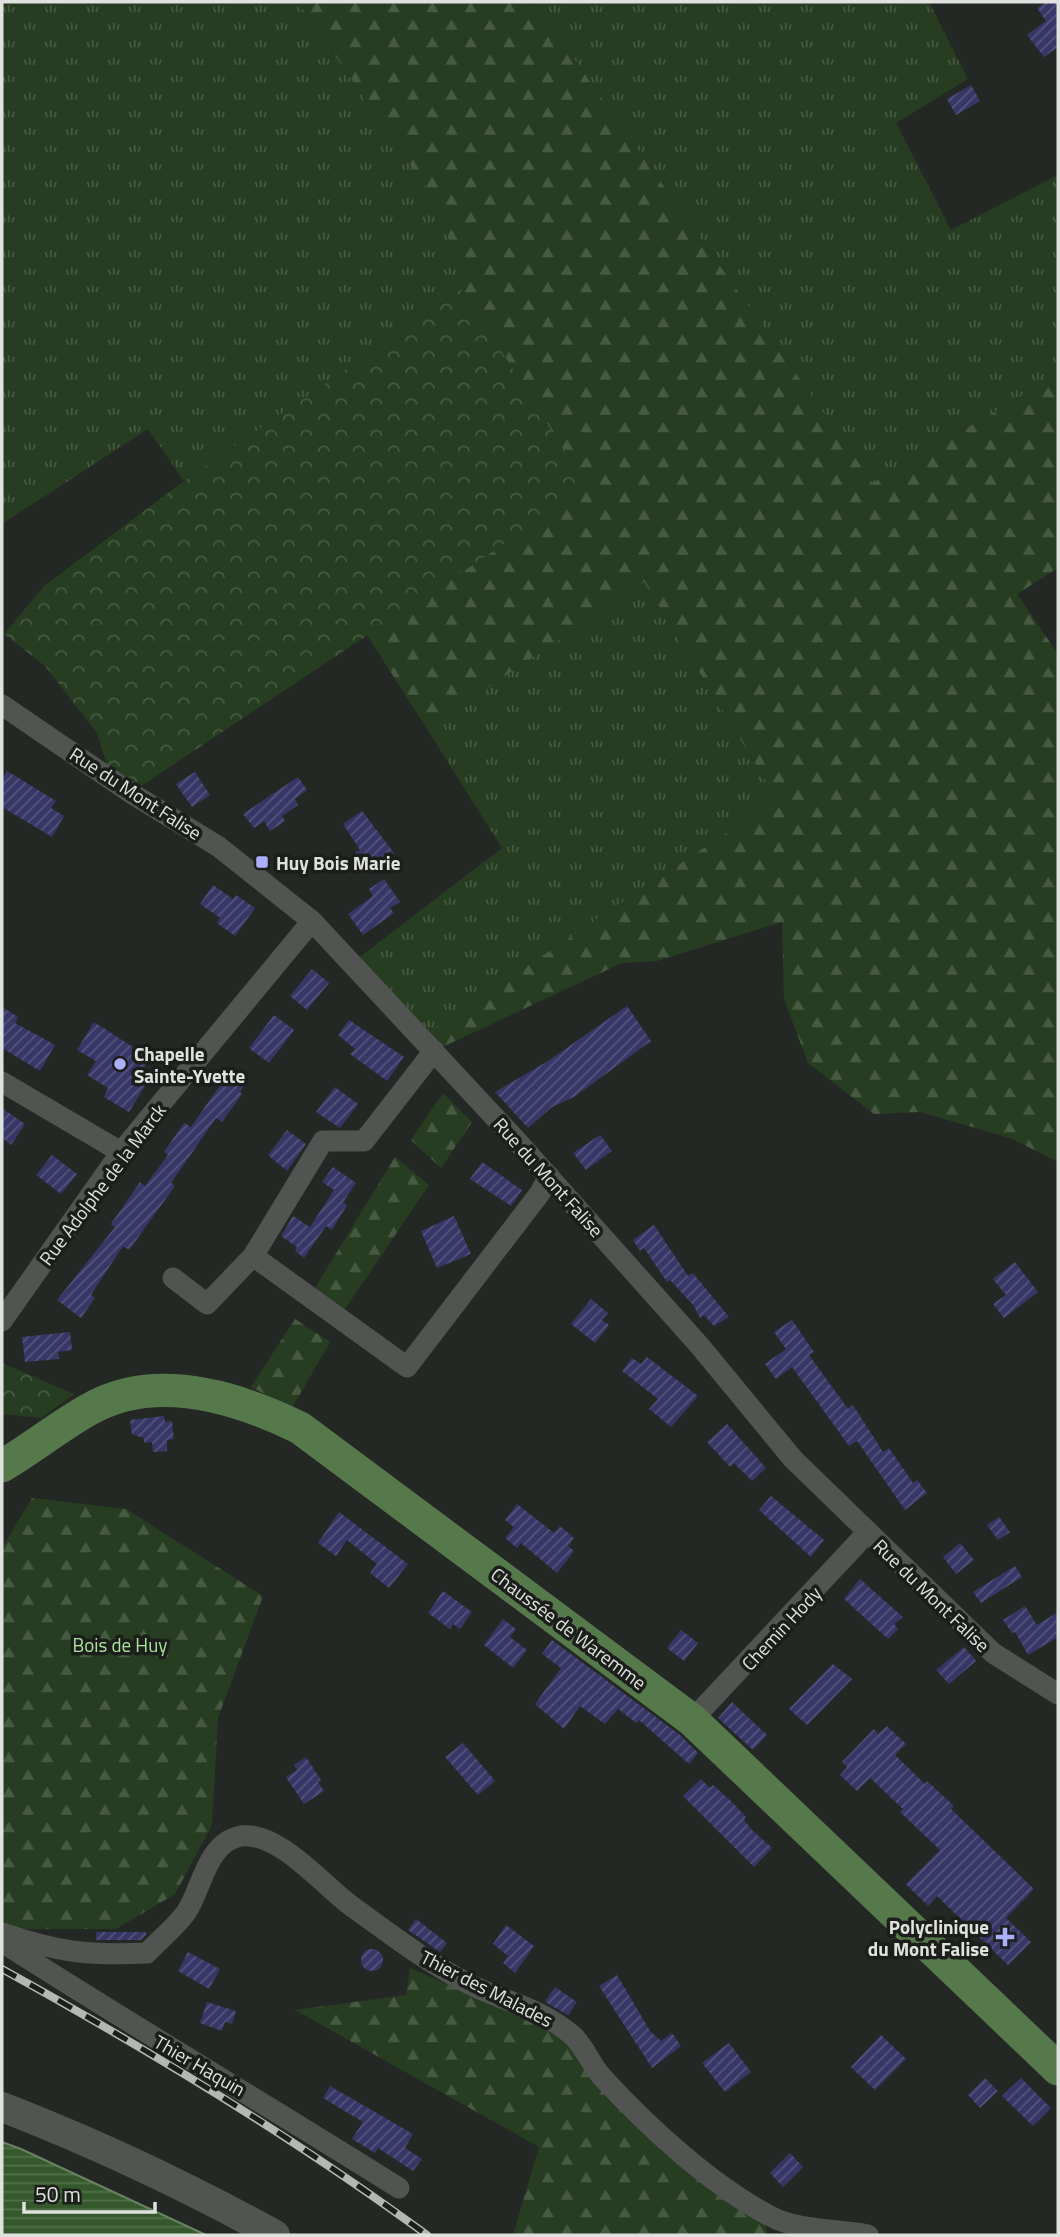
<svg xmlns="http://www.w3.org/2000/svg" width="1060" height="2237" viewBox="0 0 1060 2237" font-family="'Titillium Web',sans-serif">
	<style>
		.grass { fill: url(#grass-tufts) }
		.forest { fill: url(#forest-firs) }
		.park { fill: url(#park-crowns) }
		.water { fill: url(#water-rules); stroke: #688262; stroke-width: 2 }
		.building { fill: url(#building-hatch) }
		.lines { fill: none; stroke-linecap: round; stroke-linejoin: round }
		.street { stroke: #515450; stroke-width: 21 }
		.secondary { stroke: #515450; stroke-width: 30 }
		.primary { stroke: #56794c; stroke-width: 33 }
		.rail-casing { stroke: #b4b7b4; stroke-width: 8 }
		.rail { stroke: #1b1e1a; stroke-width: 5; stroke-dasharray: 16; stroke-linecap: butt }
		.poi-dot { fill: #acaffb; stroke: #1b1e1a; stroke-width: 2.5 }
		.labels { text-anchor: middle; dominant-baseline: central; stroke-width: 7; stroke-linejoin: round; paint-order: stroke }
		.street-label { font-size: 19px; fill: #e0e2df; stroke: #1b1e1a }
		.poi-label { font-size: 19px; font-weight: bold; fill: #e0e2df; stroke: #1b1e1a; text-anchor: start }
		.park-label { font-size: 19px; fill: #abe49c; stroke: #1b1e1a }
	</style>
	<defs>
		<pattern id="grass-tufts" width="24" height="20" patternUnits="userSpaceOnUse" patternTransform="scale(1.75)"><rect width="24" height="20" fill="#273d21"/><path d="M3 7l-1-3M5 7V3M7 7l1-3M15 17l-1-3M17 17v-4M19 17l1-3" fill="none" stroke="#465941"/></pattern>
		<pattern id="forest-firs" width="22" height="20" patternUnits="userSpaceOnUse" patternTransform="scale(1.75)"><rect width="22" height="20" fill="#273d21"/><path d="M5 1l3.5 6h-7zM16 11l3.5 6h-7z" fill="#465941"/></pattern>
		<pattern id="park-crowns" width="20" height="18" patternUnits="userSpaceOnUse" patternTransform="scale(1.75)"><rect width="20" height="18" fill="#273d21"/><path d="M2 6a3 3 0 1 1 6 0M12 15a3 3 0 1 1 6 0" fill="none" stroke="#465941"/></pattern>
		<pattern id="water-rules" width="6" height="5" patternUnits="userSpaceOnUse" patternTransform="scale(1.75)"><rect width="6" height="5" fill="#35592c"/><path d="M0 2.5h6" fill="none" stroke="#52714a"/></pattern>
		<pattern id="building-hatch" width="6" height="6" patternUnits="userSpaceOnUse" patternTransform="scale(1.75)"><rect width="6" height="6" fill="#373767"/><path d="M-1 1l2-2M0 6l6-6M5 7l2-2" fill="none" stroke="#54547c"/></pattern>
	</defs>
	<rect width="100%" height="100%" fill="#242824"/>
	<path class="grass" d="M2,2h296l142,206 22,81 -278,192 -36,-52 -146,95z
		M534,2h395l39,77 -72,44 55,107 107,-55v200l-185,108z
		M644,582l133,217 -356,238 -69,-74 150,-115 -75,-119z"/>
	<path class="forest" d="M298,2h236l339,481 185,-108v193l-41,26 41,60v508l-48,-24 -90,-26 -46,2 -66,-51 -24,-64 -2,-77 -125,39 -35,2 -188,88 -13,-14 356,-238 -133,-217 -217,147 -60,-94 220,-147 -125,-199 -22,-81z
		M443,1093l29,29 -31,46 -30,-28z
		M395,1157l34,28 -84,124 -30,-21z
		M295,1319l35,23 -38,66 -41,-21z
		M32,1498l94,11 137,87 -45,122 -6,107 -37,69 -59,35h-114v-381z
		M410,1968l150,66 205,191 3,10h-255l26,-88 -244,-137 111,-15z"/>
	<path class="park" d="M462,289l126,199 -457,305 -23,-25 -11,-35 -52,-67 -41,-32 40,-48 140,-105z
		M2,1363l72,31 -33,24 -39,-4z"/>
	<path class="water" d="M2,2142l19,7 185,86h-204z"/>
	<path class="building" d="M1046,2h12v45l-14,10 -17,-22 19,-14 -9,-13z
		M971,85l9,16 -24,14 -9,-16z
		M7,771l49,30 -5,7 13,8 -12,21 -50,-30v-27z
		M195,772l15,23 -18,12 -16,-23z
		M298,777l9,13 -12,9 3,6 -16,11 3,5 -15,10 -6,-10 -10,7 -11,-14z
		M362,811l32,42 -27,18 -12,-18 5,-3 -17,-26z
		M384,879l16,23 -10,6 4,5 -31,22 -15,-21 25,-18 -4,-7z
		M213,885l20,14 3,-4 19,13 -20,28 -18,-13 3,-5 -20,-14z
		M312,969l17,14 -22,27 -17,-14z
		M627,1006l24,35 -77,56 -22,10 -24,21 -33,-36 53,-31z
		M2,1007l16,10 -3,6 40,22 -15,26 -38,-23z
		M274,1015l20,15 -25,33 -20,-15z
		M349,1020l55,37 -17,24 -37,-27 5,-5 -17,-14z
		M94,1022l56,36 -9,15 9,5 -21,34 -25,-15 4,-9 -21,-13 9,-14 -19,-11z
		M235,1071l13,9 -8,12 2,2 -20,28 -6,-4 -45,65 4,3 -46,64 -6,-4 -32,49 4,3 -14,20 -24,-18 58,-73 -4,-3 29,-42 5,4 23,-31 -4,-3 20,-29 7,4 32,-46 3,2z
		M335,1087l23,17 -18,24 -24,-16z
		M2,1108l23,16 -14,21 -9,-7z
		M287,1130l19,14 -19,27 -19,-16z
		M600,1135l12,16 -26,19 -13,-17z
		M52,1155l25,19 -16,20 -25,-19z
		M482,1162l40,28 -11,16 -41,-27z
		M333,1167l23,16 -13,19 4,3 -15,25 -6,-4 -22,32 -9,-7 2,-4 -16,-11 12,-20 17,11 24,-37 -12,-8z
		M454,1216l17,38 -34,14 -16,-37z
		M654,1225l34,51 5,-3 36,44 -15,9 -10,-11 -4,3 -6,-12 -24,-26 -3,2 -23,-34 -4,3 -7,-11z
		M1015,1262l23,30 -34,26 -11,-14 13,-9 -13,-16z
		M591,1299l17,14 -6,7 7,5 -14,18 -24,-19z
		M792,1320l22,32 -5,3 39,54 5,-4 30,47 6,-4 24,35 4,-3 10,13 -22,17 -48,-69 -8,5 -57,-79 -16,12 -11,-15 21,-15 -12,-17z
		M70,1332l2,18 -14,2 1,7 -34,3 -3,-25z
		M647,1357l51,39 -27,31 -22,-18 9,-10 -36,-28 10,-13 9,6z
		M164,1416l1,6 7,-1 2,18 -7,1v11l-14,1 -1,-10 -8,1v-5l-12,-4 -2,-14z
		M727,1424l39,44 -14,13 -18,-18 -4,4 -23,-25z
		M771,1496l53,44 -13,17 -52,-47z
		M517,1504l37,29 6,-7 14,12 -6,8 6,5 -17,22 -36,-30 -4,5 -12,-10 9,-11 -9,-7z
		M339,1512l69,52 -19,24 -19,-15 7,-9 -30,-24 -11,16 -18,-13z
		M999,1517l11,15 -12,8 -11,-15z
		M960,1543l14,17 -18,14 -13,-17z
		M1015,1566l7,11 -41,26 -8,-11z
		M860,1579l43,38 -9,7 4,5 -10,10 -44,-40z
		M443,1591l29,21 -12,17 -7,-5 -3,5 -22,-16z
		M1025,1606l12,19 21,-13v25l-30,18 -13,-23 -3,1 -9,-13z
		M503,1619l13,10 -6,8 17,13 -14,18 -29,-23z
		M681,1630l17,13 -14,18 -17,-13z
		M552,1640l128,95 18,18 -9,11 -50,-44 -3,3 -18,-14 -13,15 -25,-18 -16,23 -29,-25 26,-36 -19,-14z
		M964,1647l12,14 -27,23 -13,-14z
		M833,1664l19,15 -45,46 -18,-16z
		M732,1702l35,33 -14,15 -35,-32z
		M887,1726l19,18 -11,11 30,29 2,-3 27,25 -3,3 83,80 -28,29 25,24 -23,23 -71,-69 -9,10 -22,-22 34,-34 -40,-38 3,-3 -33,-31 -13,13 -17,-16 7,-8 -5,-5 32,-33 4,5z
		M463,1743l32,38 -17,14 -33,-38z
		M306,1757l15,23 -3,2 6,9 -20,13 -18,-27 11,-7 -3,-5z
		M701,1779l9,9 3,-3 18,16 15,16 -2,3 9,11 19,17 -18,19 -71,-71z
		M416,1919l31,24 -7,9 -32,-22z
		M506,1925l28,21 -19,27 -12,-10 5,-7 -15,-12z
		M96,1932h50v3l-5,5h-45z
		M361 1960a11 11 0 1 1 22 0a11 11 0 1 1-22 0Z
		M188,1952l32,17 -11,20 -31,-18z
		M617,1975l33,56 11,10 11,-8 9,13 -29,22 -53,-82z
		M555,1987l22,15 -9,13 -23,-13z
		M207,2002l29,9 -4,13 -7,-2 -3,9 -22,-8z
		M881,2035l25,24 -31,31 -24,-23z
		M729,2043l22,29 -26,20 -23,-29z
		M985,2078l13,13 -18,17 -12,-13z
		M1021,2078l30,30 -18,18 -31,-30z
		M330,2086l83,48 -8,14 17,11 -9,12 -35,-23 -3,5 -23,-14 11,-17 -40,-24z
		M790,2153l13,14 -20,20 -13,-14z"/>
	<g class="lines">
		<path class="street" d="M2,705l129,88 88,54 93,74 204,219 183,205 94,114 200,194 65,41
			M434,1051l-70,90h-41l-70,115 154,111 133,-174 9,-17
			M2,1082l119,70
			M173,1278l34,26 46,-48
			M2,1321l119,-169 191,-231
			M692,1720l175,-187
			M2,1933c55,19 87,23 145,20 13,-14 30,-27 40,-42 15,-23 20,-69 54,-75 37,-5 81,48 109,69 39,28 76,57 119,79 36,18 72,24 103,51 13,11 19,31 31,43 45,49 108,107 167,138 28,15 67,13 98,19
			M2,1942c131,84 265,163 397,246"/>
		<path class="secondary" d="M2,2107c93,36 186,80 273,128"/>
		<path class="primary" d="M2,1466c29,-17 56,-39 86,-56 67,-39 149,-13 212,18l392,292 366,349"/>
		<defs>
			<path id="rail" d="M2,1969c147,81 290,167 425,266"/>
		</defs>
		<use href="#rail" class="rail-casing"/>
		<use href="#rail" class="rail"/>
	</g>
	<g class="poi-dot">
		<rect x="255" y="855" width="14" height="14" rx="3.5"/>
		<circle cx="120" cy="1064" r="7"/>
		<path d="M1001.5 1926.5h7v7h7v7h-7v7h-7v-7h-7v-7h7z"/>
	</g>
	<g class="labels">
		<g class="street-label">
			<text transform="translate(136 793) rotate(33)">Rue du Mont Falise</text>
			<text transform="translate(549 1177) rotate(48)">Rue du Mont Falise</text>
			<text transform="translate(102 1184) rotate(-53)">Rue Adolphe de la Marck</text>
			<text transform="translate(932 1595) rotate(44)">Rue du Mont Falise</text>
			<text transform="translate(569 1628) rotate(37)">Chaussée de Waremme</text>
			<text transform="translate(781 1628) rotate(-47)">Chemin Hody</text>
			<text transform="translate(487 1988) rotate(27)">Thier des Malades</text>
			<text transform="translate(200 2065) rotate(30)">Thier Haquin</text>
		</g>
		<g class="poi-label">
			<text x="276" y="862">Huy Bois Marie</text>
			<text x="134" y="1053">Chapelle<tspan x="134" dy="22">Sainte-Yvette</tspan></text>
			<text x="989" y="1926" text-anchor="end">Polyclinique<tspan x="989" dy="22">du Mont Falise</tspan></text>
		</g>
		<g class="park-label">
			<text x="120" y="1644">Bois de Huy</text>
		</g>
	</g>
	<rect width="1060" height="2237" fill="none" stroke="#e0e2df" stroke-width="7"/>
	<path d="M24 2202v10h131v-10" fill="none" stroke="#e0e2df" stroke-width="3.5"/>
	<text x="35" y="2202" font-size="21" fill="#e0e2df" stroke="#1b1e1a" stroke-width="5" paint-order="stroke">50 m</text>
</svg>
